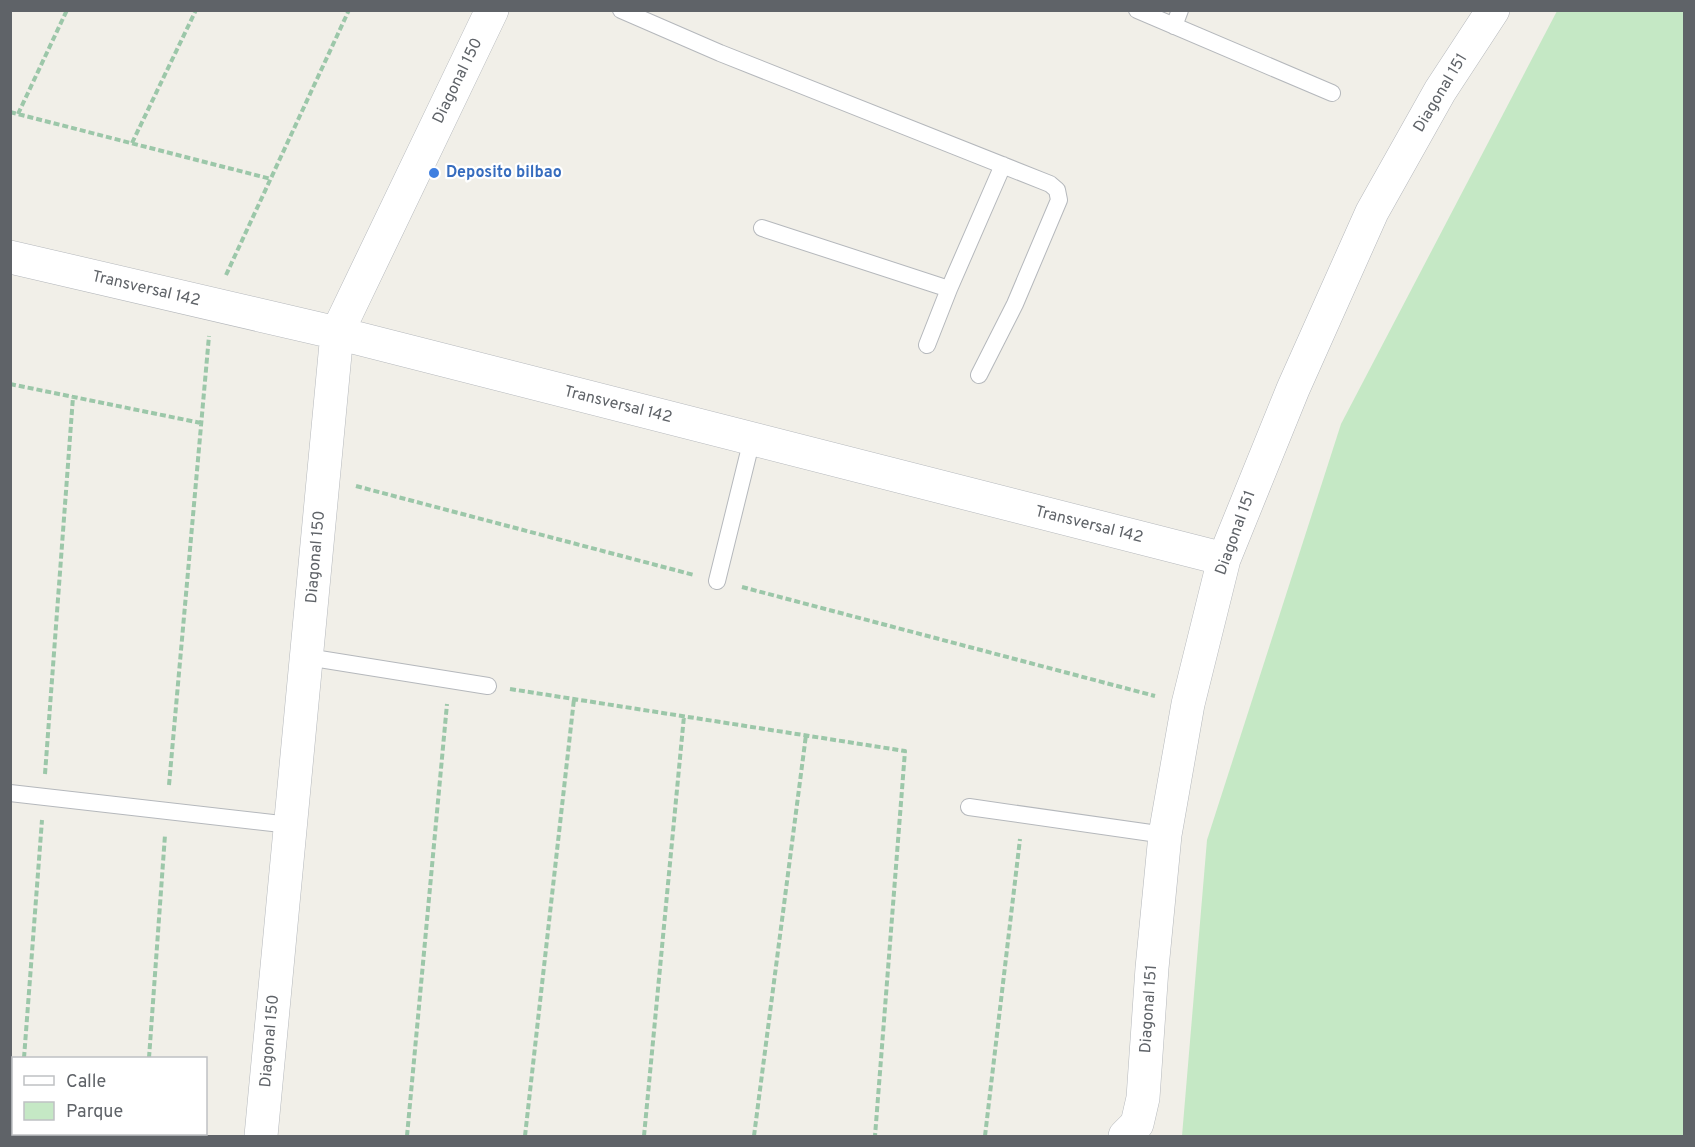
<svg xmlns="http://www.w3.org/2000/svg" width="1695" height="1147" viewBox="0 0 1695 1147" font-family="Overpass,sans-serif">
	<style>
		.green { fill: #c5e8c5 }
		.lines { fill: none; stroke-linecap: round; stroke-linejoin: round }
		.lane-casing { stroke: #b5b8bc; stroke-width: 18 }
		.street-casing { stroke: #b5b8bc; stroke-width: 34 }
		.path { stroke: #9cc7a9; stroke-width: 4; stroke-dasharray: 6 3; stroke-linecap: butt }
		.lane { stroke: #fff; stroke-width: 16 }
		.street { stroke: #fff; stroke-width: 33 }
		.shop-dot { fill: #3f7fe0; stroke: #fff; stroke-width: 2 }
		.labels { text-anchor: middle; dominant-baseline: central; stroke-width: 4.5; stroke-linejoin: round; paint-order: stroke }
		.street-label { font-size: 16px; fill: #5f6368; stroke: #fff }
		.shop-label { font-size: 16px; font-weight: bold; fill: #366cbe; stroke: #fff; text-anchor: start }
	</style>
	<rect width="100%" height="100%" fill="#f1efe8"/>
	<path class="green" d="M1557,11h127v1125h-502l25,-296 134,-416z"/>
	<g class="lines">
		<defs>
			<path id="lane" d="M621,10l99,43 330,131 7,6 2,10 -44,104 -36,71
				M1137,10l195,83
				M1174,26l6,-16
				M762,228l187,61
				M927,345l22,-56 54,-124
				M717,581l35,-142
				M307,657l181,29
				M10,793l280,32
				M969,807l196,28"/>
			<path id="street" d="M10,257l327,76 887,226
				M261,1136l76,-803 155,-323
				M1125,1136l12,-12 6,-26 9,-130 13,-133 23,-131 36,-145 69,-170 79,-177 68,-121 53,-81"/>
		</defs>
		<use href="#lane" class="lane-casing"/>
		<use href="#street" class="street-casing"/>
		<path class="path" d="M10,112l261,67
			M18,114l49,-104
			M132,143l64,-133
			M226,275l123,-265
			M10,384l191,39
			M356,486l338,89
			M742,587l413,109
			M510,689l395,62 -30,385
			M45,774l28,-377
			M169,785l40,-449
			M24,1058l18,-238
			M149,1058l16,-223
			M18,1136l1,-2
			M144,1136v-2
			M407,1136l40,-432
			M525,1136l49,-437
			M644,1136l40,-420
			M754,1136l52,-401
			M985,1136l35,-297"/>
		<use href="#lane" class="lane"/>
		<use href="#street" class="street"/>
	</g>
	<circle class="shop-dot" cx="434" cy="173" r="6"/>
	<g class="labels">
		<g class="street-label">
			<text transform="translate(458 81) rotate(-64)">Diagonal 150</text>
			<text transform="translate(1441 93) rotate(-59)">Diagonal 151</text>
			<text transform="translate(146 289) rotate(13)">Transversal 142</text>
			<text transform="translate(618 405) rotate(14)">Transversal 142</text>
			<text transform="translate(1089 525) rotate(14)">Transversal 142</text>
			<text transform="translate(1236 533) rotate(-70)">Diagonal 151</text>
			<text transform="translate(316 557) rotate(-85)">Diagonal 150</text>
			<text transform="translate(1149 1009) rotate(-86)">Diagonal 151</text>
			<text transform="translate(270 1041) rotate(-85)">Diagonal 150</text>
		</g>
		<g class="shop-label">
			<text x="446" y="173">Deposito bilbao</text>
		</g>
	</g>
	<rect width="1695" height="1147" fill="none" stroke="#5f6368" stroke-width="24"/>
	<rect x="12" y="1057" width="195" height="78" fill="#ffffff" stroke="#bfc1c3" stroke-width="1.5"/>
	<rect x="24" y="1076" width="30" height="9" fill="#ffffff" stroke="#bfc1c3" stroke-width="1.5"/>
	<text x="66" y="1087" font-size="18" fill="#5f6368">Calle</text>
	<rect x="24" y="1102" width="30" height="18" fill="#c5e8c5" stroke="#bfc1c3" stroke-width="1.5"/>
	<text x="66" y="1117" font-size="18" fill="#5f6368">Parque</text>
</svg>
